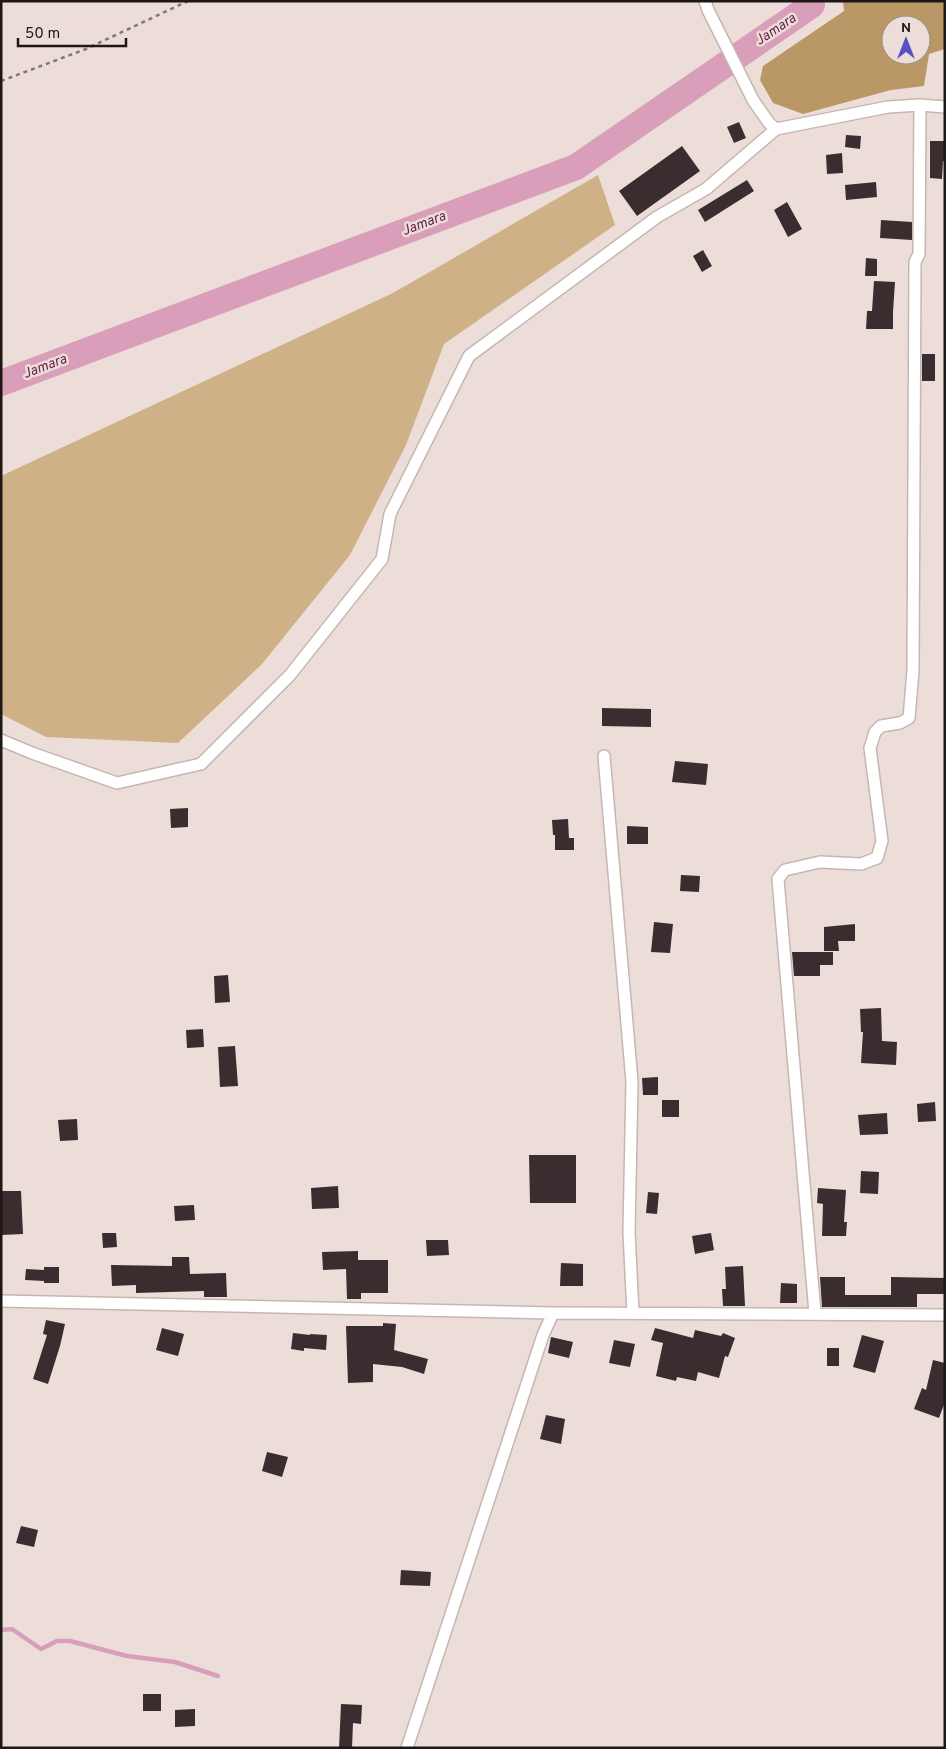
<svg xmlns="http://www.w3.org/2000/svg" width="946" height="1749" viewBox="0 0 946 1749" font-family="Overpass,sans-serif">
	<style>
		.green { fill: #ceb187 }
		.forest { fill: #ba9866; fill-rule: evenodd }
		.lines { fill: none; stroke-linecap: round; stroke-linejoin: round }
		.stream { stroke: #d89eba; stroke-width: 4.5 }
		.river { stroke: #d89eba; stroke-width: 26 }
		.building { fill: #3a2d2f }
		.street-casing { stroke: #c6b6b3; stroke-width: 14 }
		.path { stroke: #827775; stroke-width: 2.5; stroke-dasharray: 4 4; stroke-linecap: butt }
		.street { stroke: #fff; stroke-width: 11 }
		.labels { text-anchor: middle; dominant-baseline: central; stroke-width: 5; stroke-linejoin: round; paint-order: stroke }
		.water-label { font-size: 14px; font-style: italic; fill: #67224a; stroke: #edddd9 }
	</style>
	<rect width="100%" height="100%" fill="#edddd9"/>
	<path class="green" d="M598,175l17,50 -171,119 -38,101 -56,110 -88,109 -84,79 -132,-6 -45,-23v-238l392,-183z"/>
	<path class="forest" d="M843,1h102v48l-16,5 -5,32 -33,4 -88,24 -30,-11 -13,-23 3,-14 81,-55zM891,25h30v30h-30z"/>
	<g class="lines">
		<path class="stream" d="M1,1630l11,-1 29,20 16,-8h13l57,15 48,6 43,14"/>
		<path class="river" d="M1,383l575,-216 236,-162 -1,-4"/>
	</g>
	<path class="building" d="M739,122l7,16 -12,5 -7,-16z
		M846,135l15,1 -1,13 -15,-2z
		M930,141h15v20h-2l-1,18 -12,-1z
		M682,146l18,25 -63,45 -18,-25z
		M842,153l1,20 -16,1 -1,-19z
		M747,180l7,11 -49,31 -7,-12z
		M876,182l1,15 -31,3 -1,-15z
		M787,202l15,27 -14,8 -14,-27z
		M881,220l31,2v18l-32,-2z
		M703,250l9,16 -10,6 -9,-16z
		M866,258l11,1v17h-12z
		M874,281l21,1 -2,30v17h-27l1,-18h5z
		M922,354h13v27h-13z
		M602,708l49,1v18l-49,-1z
		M675,761l33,3 -2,21 -34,-3z
		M188,808v19l-17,1 -1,-19z
		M568,819l1,19h5v12h-19v-15h-2l-1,-15z
		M627,826l21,1v17h-21z
		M681,875l19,1 -1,16 -19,-1z
		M654,922l19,2 -3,29 -19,-1z
		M855,924v17h-17l1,10h-15v-24z
		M792,952h41v13h-13v11h-26z
		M228,975l2,27 -15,1 -1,-27z
		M881,1008l1,33 15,1 -1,23 -35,-2 2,-31h-2l-1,-23z
		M203,1029l1,18 -17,1 -1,-18z
		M235,1046l3,40 -18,1 -2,-40z
		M658,1077v18h-15l-1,-17z
		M662,1100h17v17h-17z
		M935,1102l1,19 -18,1 -1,-18z
		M887,1113l1,21 -28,1 -2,-20z
		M77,1119l1,21 -18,1 -2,-21z
		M529,1155h47v48h-46z
		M861,1171l18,1 -1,22 -18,-1z
		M338,1186l1,22 -27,1 -1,-21z
		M818,1188l28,2 -2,32h3l-1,14h-24l1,-32 -6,-1z
		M1,1191h20l2,43 -22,1z
		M648,1192l11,1 -2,21 -11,-1z
		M194,1205l1,15 -20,1 -1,-15z
		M102,1233h14l1,14 -14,1z
		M711,1233l3,17 -19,4 -3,-18z
		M426,1240h22l1,15 -22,1z
		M358,1251v9h30v33h-27v6h-14l-1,-30 -23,1 -1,-18z
		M172,1257h17l1,17 36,-1 1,24h-23v-6l-68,2v-8l-24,1 -1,-21 61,1z
		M561,1263l22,1v22h-23z
		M743,1266l2,40h-22l-1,-17h4l-1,-22z
		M44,1267h15v16h-15v-2l-19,-1 1,-11 18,1z
		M820,1277h25v18h46v-18l54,1v16h-28v13h-95z
		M781,1283l16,1v19h-17z
		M46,1320l19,4 -5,22 -12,38 -15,-5 14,-44 -4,-1z
		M383,1323l13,1 -2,26 34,9 -4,15 -22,-7 -29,-3v18l-25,1 -2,-57h37z
		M162,1328l22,6 -6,22 -22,-6z
		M655,1328l38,10 2,-8 26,6 2,-3 12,5 -7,19 -3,-1 -6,22 -21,-6 -2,9 -19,-4 -1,4 -20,-5 7,-33 -12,-3z
		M293,1333l17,2v-1l17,1 -1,15 -22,-2v3l-13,-2z
		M862,1335l22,6 -9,32 -22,-6z
		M551,1337l22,5 -4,16 -21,-5z
		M614,1340l21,4 -5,23 -21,-4z
		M827,1348h12v18h-12z
		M933,1360l12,3v39l-6,16 -25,-9 8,-21 4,2z
		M546,1415l19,4 -4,25 -21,-5z
		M267,1452l21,5 -6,20 -20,-6z
		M21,1526l17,4 -4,17 -18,-4z
		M401,1570l30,2 -1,14 -30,-1z
		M143,1694h18v17h-18z
		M341,1704l21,1 -1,19 -8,-1 -1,25h-13z
		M195,1709v17l-20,1v-17z"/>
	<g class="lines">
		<defs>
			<path id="street" d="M705,1l3,9 45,90 16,23 7,6
				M1,740l31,13 85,30 84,-19 89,-89 92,-116 8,-45 79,-158 188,-139 49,-28 70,-60 112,-22 32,-2 25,2
				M604,756l28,326 -3,150 4,81
				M1,1301l552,12 392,2
				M815,1313l-37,-434 7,-9 35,-8 41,2 16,-6 5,-17 -12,-93 5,-16 6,-6 19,-3 9,-5 4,-47 2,-409 4,-8 1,-149
				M407,1748l136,-413 10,-22"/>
		</defs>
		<use href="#street" class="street-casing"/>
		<path class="path" d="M1,81l85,-32 102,-48"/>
		<use href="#street" class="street"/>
	</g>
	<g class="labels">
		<g class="water-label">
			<text transform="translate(776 30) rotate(-34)">Jamara</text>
			<text transform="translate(424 224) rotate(-21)">Jamara</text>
			<text transform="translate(45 367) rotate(-21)">Jamara</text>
		</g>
	</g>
	<rect width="946" height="1749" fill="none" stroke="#1d1716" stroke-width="5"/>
	<g transform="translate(906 40)"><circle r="24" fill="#edddd9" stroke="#9a8e8b"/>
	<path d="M0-4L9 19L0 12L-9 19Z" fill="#5b4fc7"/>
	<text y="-8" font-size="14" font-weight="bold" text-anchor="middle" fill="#1d1716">N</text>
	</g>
	<path d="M18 38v8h108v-8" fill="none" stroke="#1d1716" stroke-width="2.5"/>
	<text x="25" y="38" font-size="15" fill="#1d1716" stroke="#edddd9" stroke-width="4" paint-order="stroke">50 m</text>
</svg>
